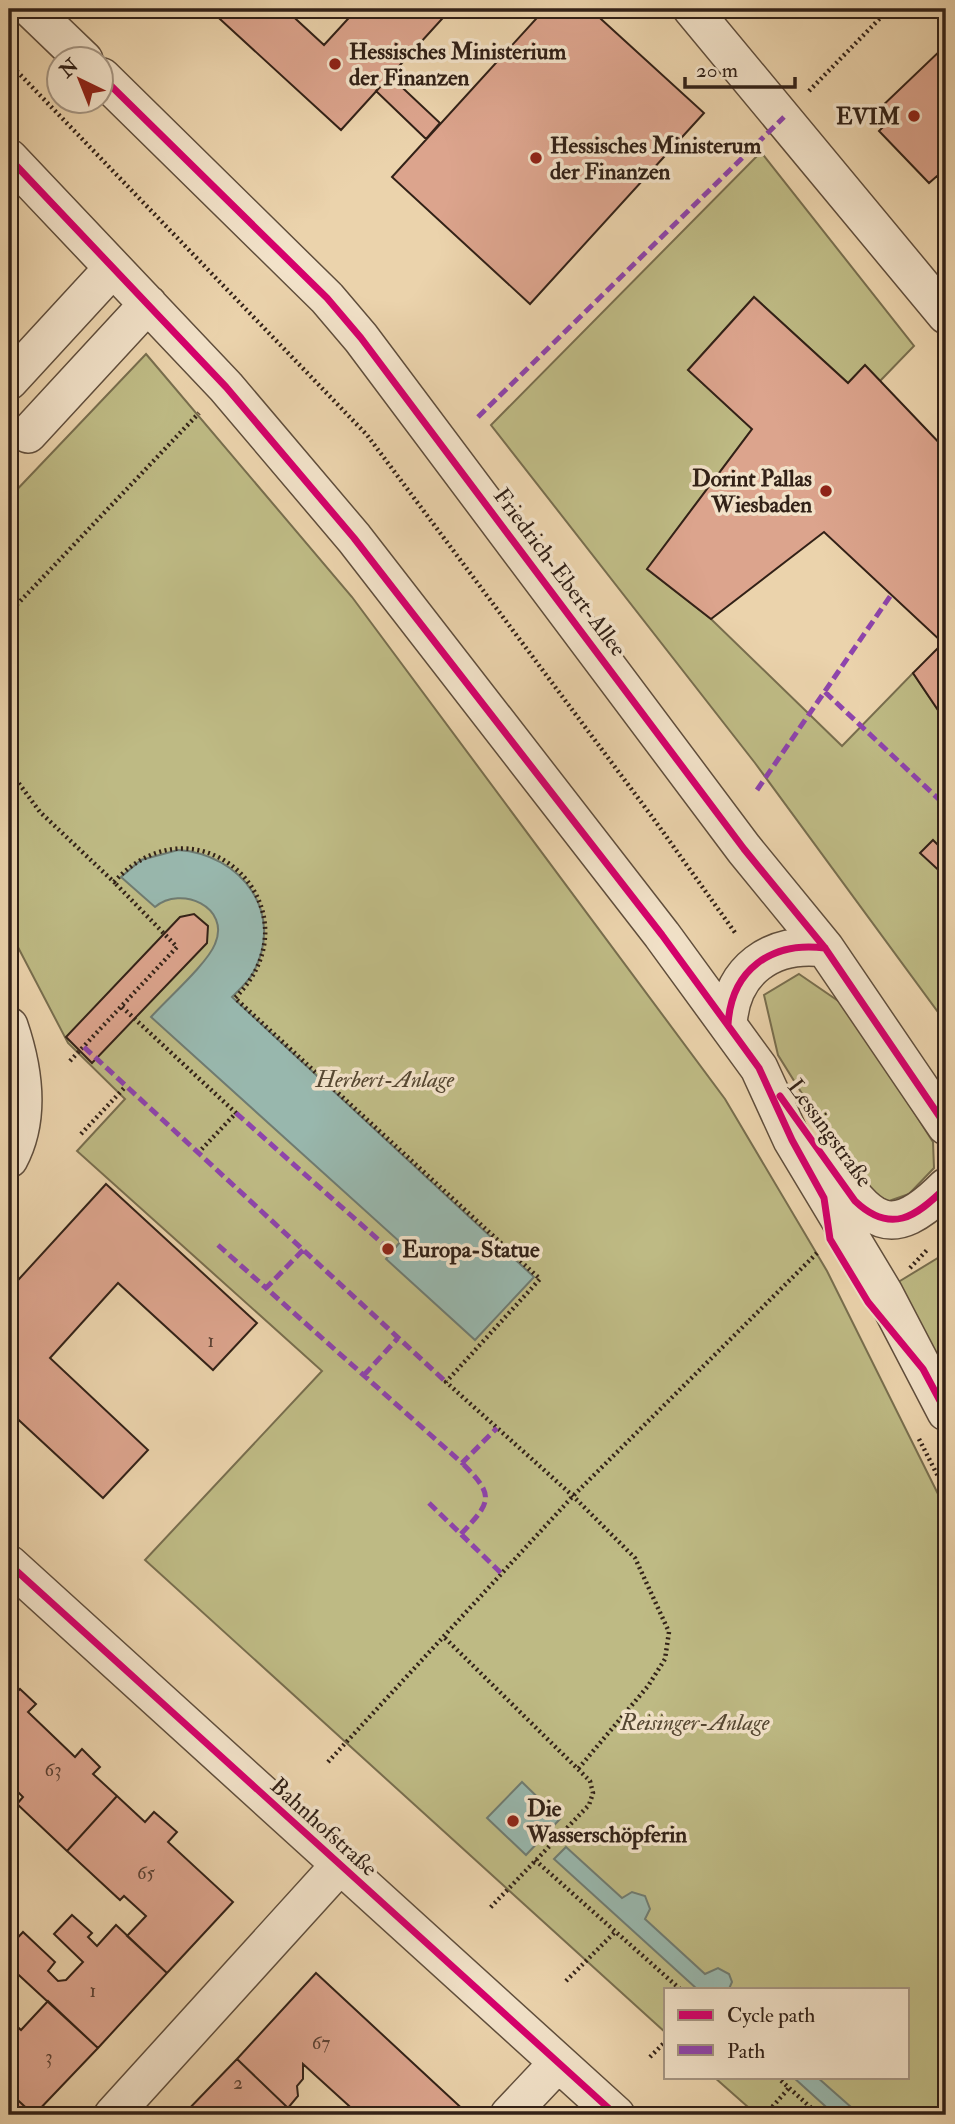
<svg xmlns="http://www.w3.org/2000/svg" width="955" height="2124" viewBox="0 0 955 2124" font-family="'IM FELL Double Pica',serif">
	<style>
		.green { fill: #beba84; stroke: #786e4e; stroke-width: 2 }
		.water { fill: #98b7ad; stroke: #6f7b71; stroke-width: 2 }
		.building { fill: #dca48d; stroke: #322117; stroke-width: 2 }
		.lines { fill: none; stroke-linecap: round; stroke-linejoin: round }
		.minor-casing { stroke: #604e3c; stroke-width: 40 }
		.path { stroke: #322117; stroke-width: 4.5; stroke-dasharray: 2 3.5; stroke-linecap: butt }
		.minor { stroke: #f2e2c9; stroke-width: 37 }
		.quiet { stroke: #8e44ad; stroke-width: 5; stroke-dasharray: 10 5; stroke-linecap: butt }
		.cycleway-casing { stroke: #f2e2c9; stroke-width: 11 }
		.cycleway { stroke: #d6006c; stroke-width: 7 }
		.poi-dot { fill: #8f2418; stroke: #f2e2c9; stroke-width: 2.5 }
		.labels { text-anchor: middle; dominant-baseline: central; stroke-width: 7; stroke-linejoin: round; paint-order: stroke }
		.number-label { font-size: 19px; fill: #5c4234 }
		.poi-label { font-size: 23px; font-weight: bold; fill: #322117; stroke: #f2e2c9; text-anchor: start }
		.street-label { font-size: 23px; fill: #322117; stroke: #f2e2c9 }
		.park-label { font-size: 23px; font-style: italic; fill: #554732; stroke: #f2e2c9 }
	</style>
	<rect width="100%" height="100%" fill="#ebd3ac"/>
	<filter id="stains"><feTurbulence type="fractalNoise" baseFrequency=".00286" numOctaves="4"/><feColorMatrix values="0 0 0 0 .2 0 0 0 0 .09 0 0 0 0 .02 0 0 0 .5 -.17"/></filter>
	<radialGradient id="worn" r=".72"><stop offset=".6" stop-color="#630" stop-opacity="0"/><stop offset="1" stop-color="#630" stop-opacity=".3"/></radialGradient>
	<path class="green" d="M761,152l153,194 -34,35 -15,-15 -17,17 -94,-86 -66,73 64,59 -105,140 64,50 131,127 71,-73 33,49v301l-191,-260 -264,-338z
		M146,354l206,243 373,502 102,172 119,239v605h-189l-43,-38h194v-88h-242v44l-521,-473 177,-189 -245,-220 48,-52 -57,-56 -59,-113v-432z
		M799,974l48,33 86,135 1,26 -25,26 -20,7 -27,-11 -84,-135 -14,-60z
		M946,1253v129l-51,-98z"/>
	<path class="water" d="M178,850c63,4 108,63 75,123 -5,9 -14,17 -21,24l302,280 -59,63 -89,-81 14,-17 -249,-225c16,-18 56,-53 64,-73 16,-37 -34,-59 -60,-37l-34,-30 20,-17z
		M522,1782l38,37 -34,36 -39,-37z
		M566,1847l56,51 10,-6 13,4 5,13 -5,10 60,55 13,-6 11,6 3,8 -3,7h-32l-143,-130z
		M793,2077h24l43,38h-25z"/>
	<path class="building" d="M209,9h76l39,36 33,-36h94l-110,121z
		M545,9h45l114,104 -174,191 -138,-127z
		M946,45v140l-9,-9 -8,7 -50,-52 9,-9 -11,-11z
		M390,76l50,47 -14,16 -50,-48z
		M754,297l94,86 17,-18 81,85v272l-33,-49 30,-30 -119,-111 -113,87 -64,-50 105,-140 -64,-59z
		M933,840l13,13v24l-26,-24z
		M194,914l14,12 -1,17 -115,120 -26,-26 114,-120z
		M106,1184l151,139 -44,47 -95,-87 -68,75 98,92 -45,48 -94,-87v-121z
		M20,1689l16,15 -8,8 47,45 7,-8 18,18 -7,7 24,22 -50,55 -50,-47 6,-7 -14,-14v-90l4,3z
		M117,1796l28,26 9,-10 23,20 -9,10 65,60 -66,71 -40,-37 19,-20 -22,-20 -4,4 -53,-49z
		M72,1915l20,18 -4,4 9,9 19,-21 51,48 -69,75 -89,-82v-19l14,-15 32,30 -7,9 10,10 8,-1 17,-18 -29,-28z
		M316,1973l98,91 55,51h-110l-56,-51v15l-6,7 1,10 -10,12 -51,-49z
		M48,2001l50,47 -64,67 -25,-23v-48l4,-4 -4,-5v-16l12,11z
		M237,2059l51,49 -8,7h-97z
		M9,2092l25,23h-25z"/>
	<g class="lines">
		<defs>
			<path id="minor" d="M31,9l53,51
				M692,9l254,306
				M102,77l225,221 34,40 383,511 81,99 121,178
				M9,158l217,229 128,151 308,397 97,133 33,72 92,153 62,119
				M9,381l104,-113
				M28,434l120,-130
				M728,1025c3,-55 43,-84 97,-77
				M9,1026c15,44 22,92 0,133
				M830,1165c40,56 59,79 116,22
				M9,1564l607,551
				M113,2115l226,-249
				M509,2115l48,-51"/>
		</defs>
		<use href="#minor" class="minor-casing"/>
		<path class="path" d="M9,63l358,372 286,383 83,116
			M809,91l80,-82
			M9,613l190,-200
			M9,770l31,42 74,70c85,-93 209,28 121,116l305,281 -94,103 127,114 62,62 34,74 -4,27 -17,27 -70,83
			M122,1007l114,106 -38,40
			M70,1061l107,-114 -63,-65
			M81,1134l45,-48
			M910,1268l18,-19
			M919,1439l27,53
			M445,1638l145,143 3,12 -4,12 -100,104
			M328,1762l245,-266 245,-244
			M535,1860l145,129
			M566,1981l49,-49
			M650,2057l16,-16
			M777,2077l42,38
			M765,2115l24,-27"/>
		<use href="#minor" class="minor"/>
		<path class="quiet" d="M478,417l306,-300
			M825,692l121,114
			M757,790l134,-195
			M84,1047l362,335
			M236,1113l146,130
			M218,1245l48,43
			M303,1250l-37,38 196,175 35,-35
			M364,1375l34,-37
			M429,1503l73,71
			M461,1534c31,-33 34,-38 1,-71"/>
		<defs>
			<path id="cycleway" d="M102,77l225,221 34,40 383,511 81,99 121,178
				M9,158l217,229 128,151 308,397 97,133 33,72 32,58 6,41 38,63 55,67 23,43
				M728,1025c3,-55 43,-84 97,-77
				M780,1096l75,105c36,34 61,16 91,-14
				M9,1564l607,551"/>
		</defs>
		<use href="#cycleway" class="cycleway-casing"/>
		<use href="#cycleway" class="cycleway"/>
	</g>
	<g class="poi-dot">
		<circle cx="335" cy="64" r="7"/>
		<circle cx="914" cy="116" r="7"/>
		<circle cx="536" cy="158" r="7"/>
		<circle cx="826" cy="491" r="7"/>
		<circle cx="388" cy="1249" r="7"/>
		<circle cx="513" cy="1821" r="7"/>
	</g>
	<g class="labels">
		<g class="number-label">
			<text x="211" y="1341">1</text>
			<text x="53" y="1770">63</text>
			<text x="146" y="1873">65</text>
			<text x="93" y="1991">1</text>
			<text x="321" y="2043">67</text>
			<text x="49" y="2057">3</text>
			<text x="238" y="2083">2</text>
		</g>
		<g class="poi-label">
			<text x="349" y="51">Hessisches Ministerium<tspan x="349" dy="26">der Finanzen</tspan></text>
			<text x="900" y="116" text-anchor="end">EVIM</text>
			<text x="550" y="145">Hessisches Ministerum<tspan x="550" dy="26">der Finanzen</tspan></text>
			<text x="812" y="478" text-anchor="end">Dorint Pallas<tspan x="812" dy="26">Wiesbaden</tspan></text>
			<text x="402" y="1249">Europa-Statue</text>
			<text x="527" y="1808">Die<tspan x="527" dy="26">Wasserschöpferin</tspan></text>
		</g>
		<g class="street-label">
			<text transform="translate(560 572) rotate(53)">Friedrich-Ebert-Allee</text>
			<text transform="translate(830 1133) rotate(54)">Lessingstraße</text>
			<text transform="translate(324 1827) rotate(42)">Bahnhofstraße</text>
		</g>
		<g class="park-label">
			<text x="385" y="1079">Herbert-Anlage</text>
			<text x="695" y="1722">Reisinger-Anlage</text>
		</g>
	</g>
	<rect width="955" height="2124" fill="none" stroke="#ebd3ac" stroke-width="35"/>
	<rect x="10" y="10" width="934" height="2103" fill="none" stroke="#322117" stroke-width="3.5"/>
	<rect x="18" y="18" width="920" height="2089" fill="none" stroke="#322117" stroke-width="2"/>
	<rect x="664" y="1988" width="245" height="91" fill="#f2e2c9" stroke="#a59582" stroke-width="2"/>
	<rect x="678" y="2010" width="35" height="10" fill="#d6006c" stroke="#a59582" stroke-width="2"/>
	<text x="727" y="2022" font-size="21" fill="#322117">Cycle path</text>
	<rect x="678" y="2045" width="35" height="10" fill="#8e44ad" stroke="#a59582" stroke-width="2"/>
	<text x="727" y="2058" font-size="21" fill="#322117">Path</text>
	<g transform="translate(80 80) rotate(317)"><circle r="33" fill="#f2e2c9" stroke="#a59582" stroke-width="2"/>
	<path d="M0-5L12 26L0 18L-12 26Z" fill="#8f2418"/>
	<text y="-10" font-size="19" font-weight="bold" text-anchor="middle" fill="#322117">N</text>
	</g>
	<path d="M685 77v10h110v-10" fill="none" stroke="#322117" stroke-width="3.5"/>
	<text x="696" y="77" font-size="21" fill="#322117" stroke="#f2e2c9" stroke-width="5" paint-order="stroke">20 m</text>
	<rect width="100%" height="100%" filter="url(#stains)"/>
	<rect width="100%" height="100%" fill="url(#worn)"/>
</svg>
